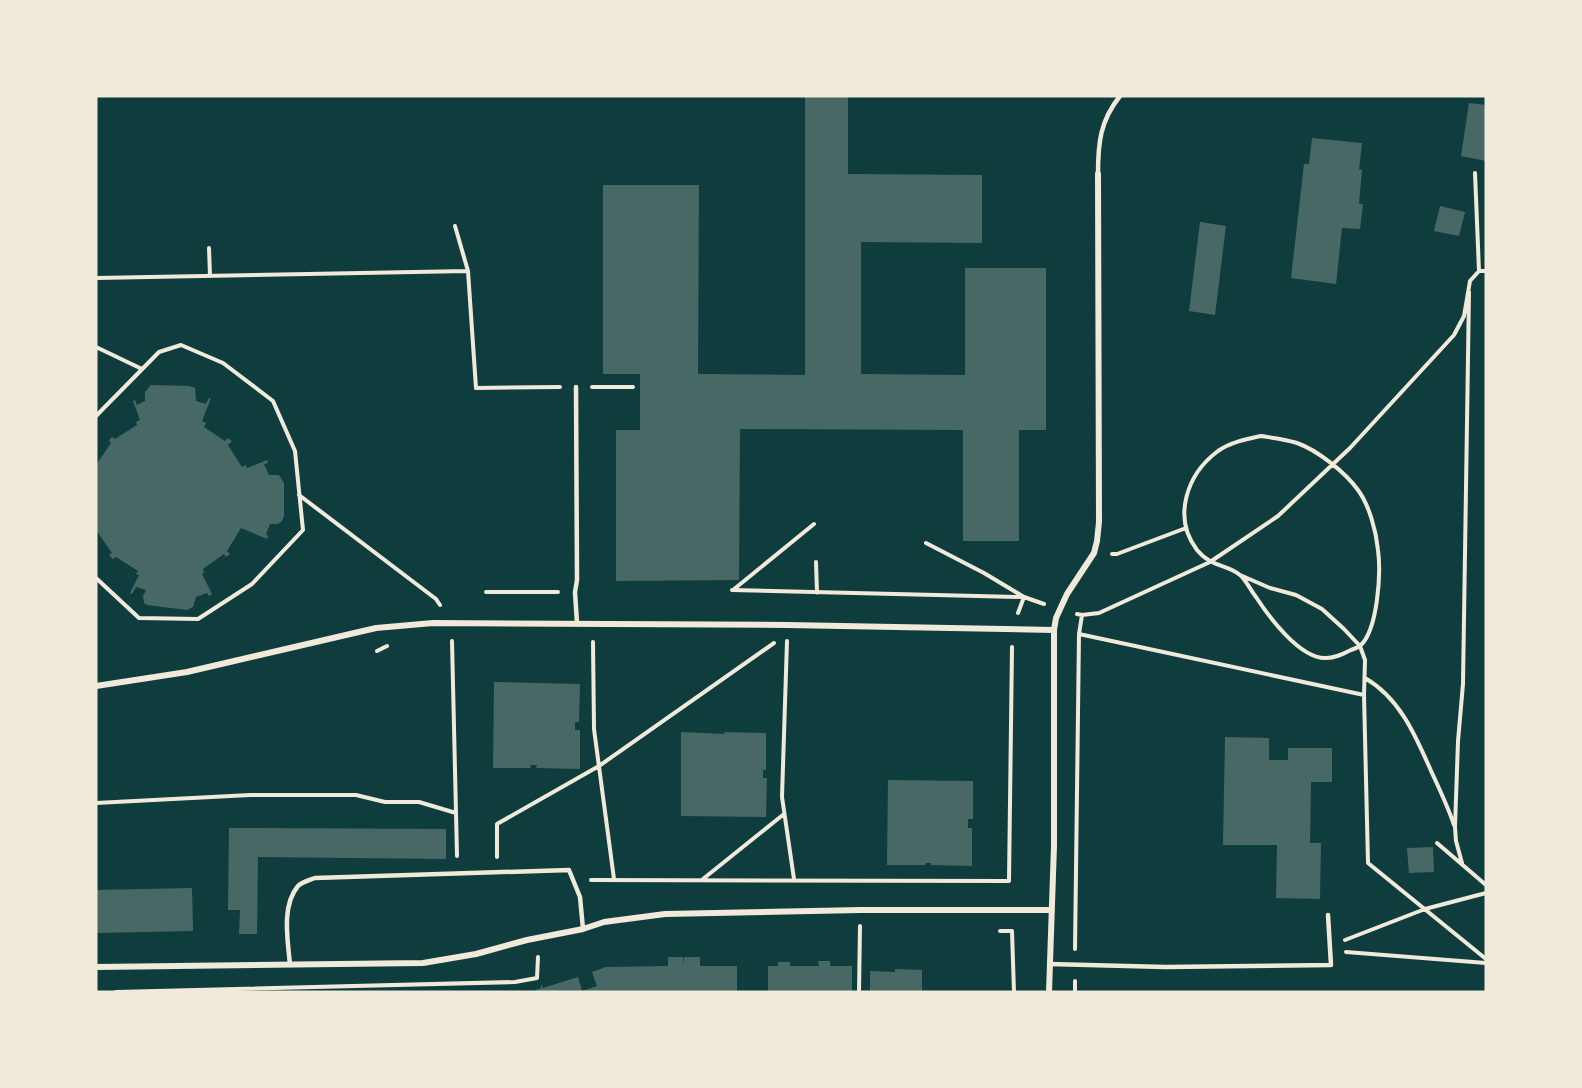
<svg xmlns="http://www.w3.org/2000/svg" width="1582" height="1088" viewBox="0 0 1582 1088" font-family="'Titillium Web',sans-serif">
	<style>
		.building { fill: #486865 }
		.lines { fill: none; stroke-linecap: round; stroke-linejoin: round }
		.path { stroke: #f1e9da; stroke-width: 4 }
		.service { stroke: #f1e9da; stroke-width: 4.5 }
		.minor { stroke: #f1e9da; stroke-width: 6 }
	</style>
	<rect width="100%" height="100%" fill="#0f3d3e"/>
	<path class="building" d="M805,96h43v78l134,1v68l-121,-1v132l104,1v-107h81v162h-27v111h-56v-111l-223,-1 -1,151 -123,1v-151h24v-56h-37v-189h96l-1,189 107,1z
		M1469,103l17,2v56l-25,-5z
		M1312,138l50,5 -3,26 3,1 -3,34h4l-3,25 -18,-1 -6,56 -45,-6 13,-114h5z
		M1440,206l25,6 -6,24 -25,-5z
		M1200,222l26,4 -11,89 -26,-4z
		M151,385l38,1 6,2 1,13 10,3 3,-6h2l-9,23 4,2 -2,4 21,14 3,-3 4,3 -4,4 14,22 4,-2 1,3 20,-8 1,3 -4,1 5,11h10l5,8v33l-2,5 -4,3h-8l-4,10 2,2 -1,3 -26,-11 -14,23 3,3 -4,3 -2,-3 -21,15 1,3 -2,2 10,20 -3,2 -2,-3 -11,4 -3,10 -6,3 -40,-5 -3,-2 -1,-7 3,-6 -10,-3 -4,7 -2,-1 9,-18 -3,-1 2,-3 -22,-14 -3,2 -4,-4 3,-2 -16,-23v-65l15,-22 -2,-3 3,-3 3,2 22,-14 -1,-3 4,-2 -7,-19 2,-1 2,5 8,-4v-9z
		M494,682l86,2 -1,38h-4v8h5v39l-44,-1 1,-3h-7l1,3h-38z
		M681,732l44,2 -1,-2 42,1v37h-3v8h4l-1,39 -85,-1z
		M1225,737l44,1v22h19v-12h44v34h-21l-1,61h11l-1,56 -44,-1 1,-53h-54z
		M888,780l85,1v38h-5v9h4v38l-41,-1v-2h-5l-1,2h-38z
		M229,828l217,1v30l-188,-2 -1,77h-18l1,-24h-12z
		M1433,847l1,25 -25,1 -2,-25z
		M192,888l1,43 -97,2v-43z
		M668,957h15l1,9v-9h16v9h37v26h-205l9,-4v-4l2,4 35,-11 4,14 15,-5 -5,-14 14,-5 62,-1z
		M818,961h12v5h22v26h-84v-26h10v-4h12v4h29z
		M895,969l27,1v22h-52v-21l25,1z"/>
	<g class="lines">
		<path class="path" d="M1475,173l4,98
			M455,226l13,45 8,117 84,-1
			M209,248l1,28
			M96,278l372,-7
			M96,347l46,22
			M592,387h41
			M96,416l63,-64 22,-7 42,18 50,38 22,50 8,79 -51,54 -54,35 -59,-1 -43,-40
			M1261,436c12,2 24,3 36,7 20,7 48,29 61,47 11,15 18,40 20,60 3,23 0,80 -18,96 -3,2 -6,3 -9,4 -8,4 -16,8 -25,8 -26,1 -57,-41 -70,-61 -5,-6 -10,-17 -16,-22 -13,-11 -28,-7 -43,-25 -25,-33 -10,-76 21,-99 13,-9 29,-12 43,-15z
			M299,495l137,104 4,6
			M926,543l58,30 40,24 20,7
			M1112,554h5l69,-26
			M816,562l1,31
			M1240,575l30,13 26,7 26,14 22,20 16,17 5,14 -1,35
			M732,590l291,7
			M733,590l81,-66
			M486,592h72
			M1018,613l6,-16
			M1077,614l5,1 17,-2 111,-51 68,-46 72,-68 104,-113 10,-19 6,-35 9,-10h7
			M1079,634l285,61 4,168 118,96
			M452,641l5,215
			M787,641l-5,156 12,82
			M593,642l1,87 20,150
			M377,651l10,-5
			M1365,678c36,21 51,59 67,95 8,17 16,34 22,52
			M96,803l154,-8h106l29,7h34l37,11
			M1437,843l49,42
			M497,857v-33l102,-58 175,-123
			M1462,863l-6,-22 -1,-14 3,-86 5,-57 6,-392
			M703,879l81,-65
			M591,880l418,1 3,-234
			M1000,931h12l2,61
			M1345,940l80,-31 61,-16
			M1075,949l4,-315 3,-19
			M1346,952l140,11
			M1075,981v11
			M116,992l399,-10 22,-4 1,-21
			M859,992l1,-66"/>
		<path class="service" d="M1098,174c0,-31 2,-53 22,-78
			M576,387l1,193 -2,12 2,31
			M1049,964l116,3 166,-2 -3,-50
			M290,965c-2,-24 -9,-59 8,-79 4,-4 12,-6 17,-8l254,-8 11,27 3,32"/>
		<path class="minor" d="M96,686l91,-14 189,-44 57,-5 354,2 267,5
			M96,967l327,-4 53,-9 51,-14 56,-11 21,-7 61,-8 196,-4h190
			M1049,992l5,-146v-216l2,-12 11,-24 27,-41 3,-12 2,-19 -1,-348"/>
	</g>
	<rect width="1582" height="1088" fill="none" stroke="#f1e9da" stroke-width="195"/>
</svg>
